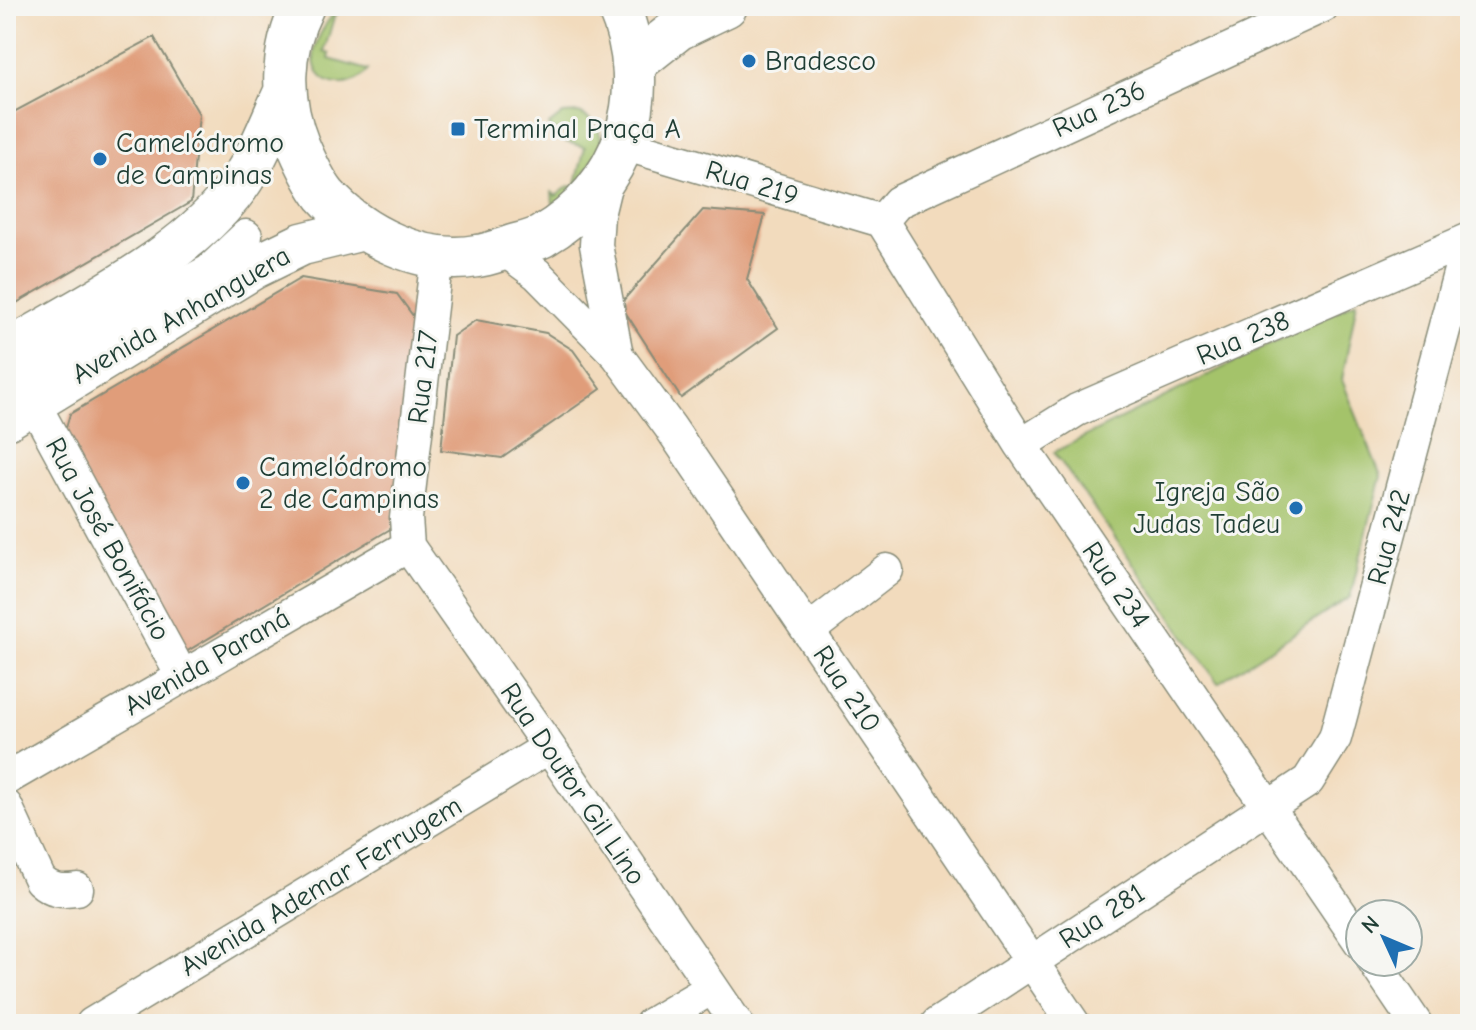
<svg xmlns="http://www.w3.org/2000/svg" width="1476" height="1030" viewBox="0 0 1476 1030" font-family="'Comic Neue',sans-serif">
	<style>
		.green { fill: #a4c36b; stroke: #628050; stroke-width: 2 }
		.building { fill: #e09d7a }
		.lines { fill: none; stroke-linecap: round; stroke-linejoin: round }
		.minor-casing { stroke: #888c78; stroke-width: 35 }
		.major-casing { stroke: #888c78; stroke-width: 45 }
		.minor { stroke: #fff; stroke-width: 32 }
		.major { stroke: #fff; stroke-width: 42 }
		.poi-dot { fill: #1f6fb2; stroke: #f6f6f2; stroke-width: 3 }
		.labels { text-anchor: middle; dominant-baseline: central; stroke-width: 6; stroke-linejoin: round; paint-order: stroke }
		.poi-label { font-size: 28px; fill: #1f3d34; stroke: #f6f6f2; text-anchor: start }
		.street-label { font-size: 28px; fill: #1f3d34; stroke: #f6f6f2 }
	</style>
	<rect width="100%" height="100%" fill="#f6f6f2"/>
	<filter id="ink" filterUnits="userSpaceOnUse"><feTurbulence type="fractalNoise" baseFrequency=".0125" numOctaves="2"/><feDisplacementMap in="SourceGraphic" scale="16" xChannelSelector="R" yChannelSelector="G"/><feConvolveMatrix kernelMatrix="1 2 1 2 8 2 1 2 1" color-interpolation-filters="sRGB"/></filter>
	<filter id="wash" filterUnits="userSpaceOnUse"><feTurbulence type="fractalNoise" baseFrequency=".006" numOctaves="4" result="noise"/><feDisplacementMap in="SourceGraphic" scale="32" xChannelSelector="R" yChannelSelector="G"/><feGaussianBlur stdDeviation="1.8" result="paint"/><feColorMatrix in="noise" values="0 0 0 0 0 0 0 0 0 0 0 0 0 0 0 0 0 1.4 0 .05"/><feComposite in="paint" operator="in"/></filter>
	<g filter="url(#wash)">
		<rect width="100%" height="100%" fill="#f2dbbd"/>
		<path class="green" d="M339,6h3l-8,11 -10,35 6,2 -1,5 39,11c-15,22 -54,19 -54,-13 0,-18 15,-38 25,-51z
			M579,113c16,7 23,17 22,34l-35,57 -13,-1 -1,-11 4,4 13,-10 6,1 10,-40 -19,-5 2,-9 -17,-4 -2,-4 14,-11z
			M1357,301l-15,79 39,96 -31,121 -132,86 -164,-231z"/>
		<g id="blocks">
			<path class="building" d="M154,37l45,77 -8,88 -185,107v-193z
				M703,210l62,5 -18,64 31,49 -97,70 -61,-94z
				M301,278l96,16 19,26 -24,208 -208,125 -121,-215 7,-24z
				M476,320l70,13 27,17 28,39 -99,69 -61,-8 12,-114z"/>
		</g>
	</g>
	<g filter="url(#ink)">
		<use href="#blocks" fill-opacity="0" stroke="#888c78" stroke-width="2"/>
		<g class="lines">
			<defs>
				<path id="minor" d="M623,144l259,77
					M607,178l-9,37 -2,30 21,110
					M882,221l139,224 339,497
					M882,221l16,-19 425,-196
					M503,249l34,25 80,81 53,72 404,597
					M6,381l203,-110 37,-35
					M33,402l149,274
					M1021,445l56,-35 393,-171
					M408,546l141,201 188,277
					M408,546l-2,-28 31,-262
					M808,631l79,-61
					M6,779l402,-233
					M6,806l34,74c12,11 22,11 37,9
					M1374,962l42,62
					M92,1024l457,-277
					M651,1024l61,-36
					M937,1024l371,-243 27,-43 133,-498"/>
				<path id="major" d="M303,6c-23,45 -23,95 -4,141 7,16 15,34 26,48 36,41 98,71 152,61 10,-1 20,-5 30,-8 11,-4 24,-6 34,-11 84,-48 115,-144 77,-231
					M635,63l43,-34 48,-23
					M6,352c72,-43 172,-91 225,-157 24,-29 38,-69 54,-103
					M6,419l247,-151 49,-24 61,-15"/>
			</defs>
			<use href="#minor" class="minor-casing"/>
			<use href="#major" class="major-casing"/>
			<use href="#minor" class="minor"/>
			<use href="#major" class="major"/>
		</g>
	</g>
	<g class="poi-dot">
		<circle cx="749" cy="61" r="8"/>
		<rect x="450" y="121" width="16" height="16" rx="4"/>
		<circle cx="100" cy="159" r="8"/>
		<circle cx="243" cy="483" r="8"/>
		<circle cx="1296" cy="508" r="8"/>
	</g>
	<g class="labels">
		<g class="poi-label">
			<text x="765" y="61">Bradesco</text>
			<text x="474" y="129">Terminal Praça A</text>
			<text x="116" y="143">Camelódromo<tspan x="116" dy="32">de Campinas</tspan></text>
			<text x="259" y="467">Camelódromo<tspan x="259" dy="32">2 de Campinas</tspan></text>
			<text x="1280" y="492" text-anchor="end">Igreja São<tspan x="1280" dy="32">Judas Tadeu</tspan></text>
		</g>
		<g class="street-label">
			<text transform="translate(1099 109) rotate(-25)">Rua 236</text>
			<text transform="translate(752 183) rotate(17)">Rua 219</text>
			<text transform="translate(181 315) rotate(-30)">Avenida Anhanguera</text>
			<text transform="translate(1243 338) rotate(-23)">Rua 238</text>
			<text transform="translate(423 377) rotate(-83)">Rua 217</text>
			<text transform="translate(1389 537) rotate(-75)">Rua 242</text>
			<text transform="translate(108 539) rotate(61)">Rua José Bonifácio</text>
			<text transform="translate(1116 585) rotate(56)">Rua 234</text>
			<text transform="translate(207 662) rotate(-30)">Avenida Paraná</text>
			<text transform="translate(847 689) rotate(56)">Rua 210</text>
			<text transform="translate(573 784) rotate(56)">Rua Doutor Gil Lino</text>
			<text transform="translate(321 886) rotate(-31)">Avenida Ademar Ferrugem</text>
			<text transform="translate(1102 916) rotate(-33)">Rua 281</text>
		</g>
	</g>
	<rect width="1476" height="1030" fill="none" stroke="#f6f6f2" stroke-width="32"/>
	<g transform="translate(1384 938) rotate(314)"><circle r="38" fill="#f6f6f2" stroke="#a0aca6" stroke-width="2"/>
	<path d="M0-6L14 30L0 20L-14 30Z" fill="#1f6fb2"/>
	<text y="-12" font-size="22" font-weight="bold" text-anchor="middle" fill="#1f3d34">N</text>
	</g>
</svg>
